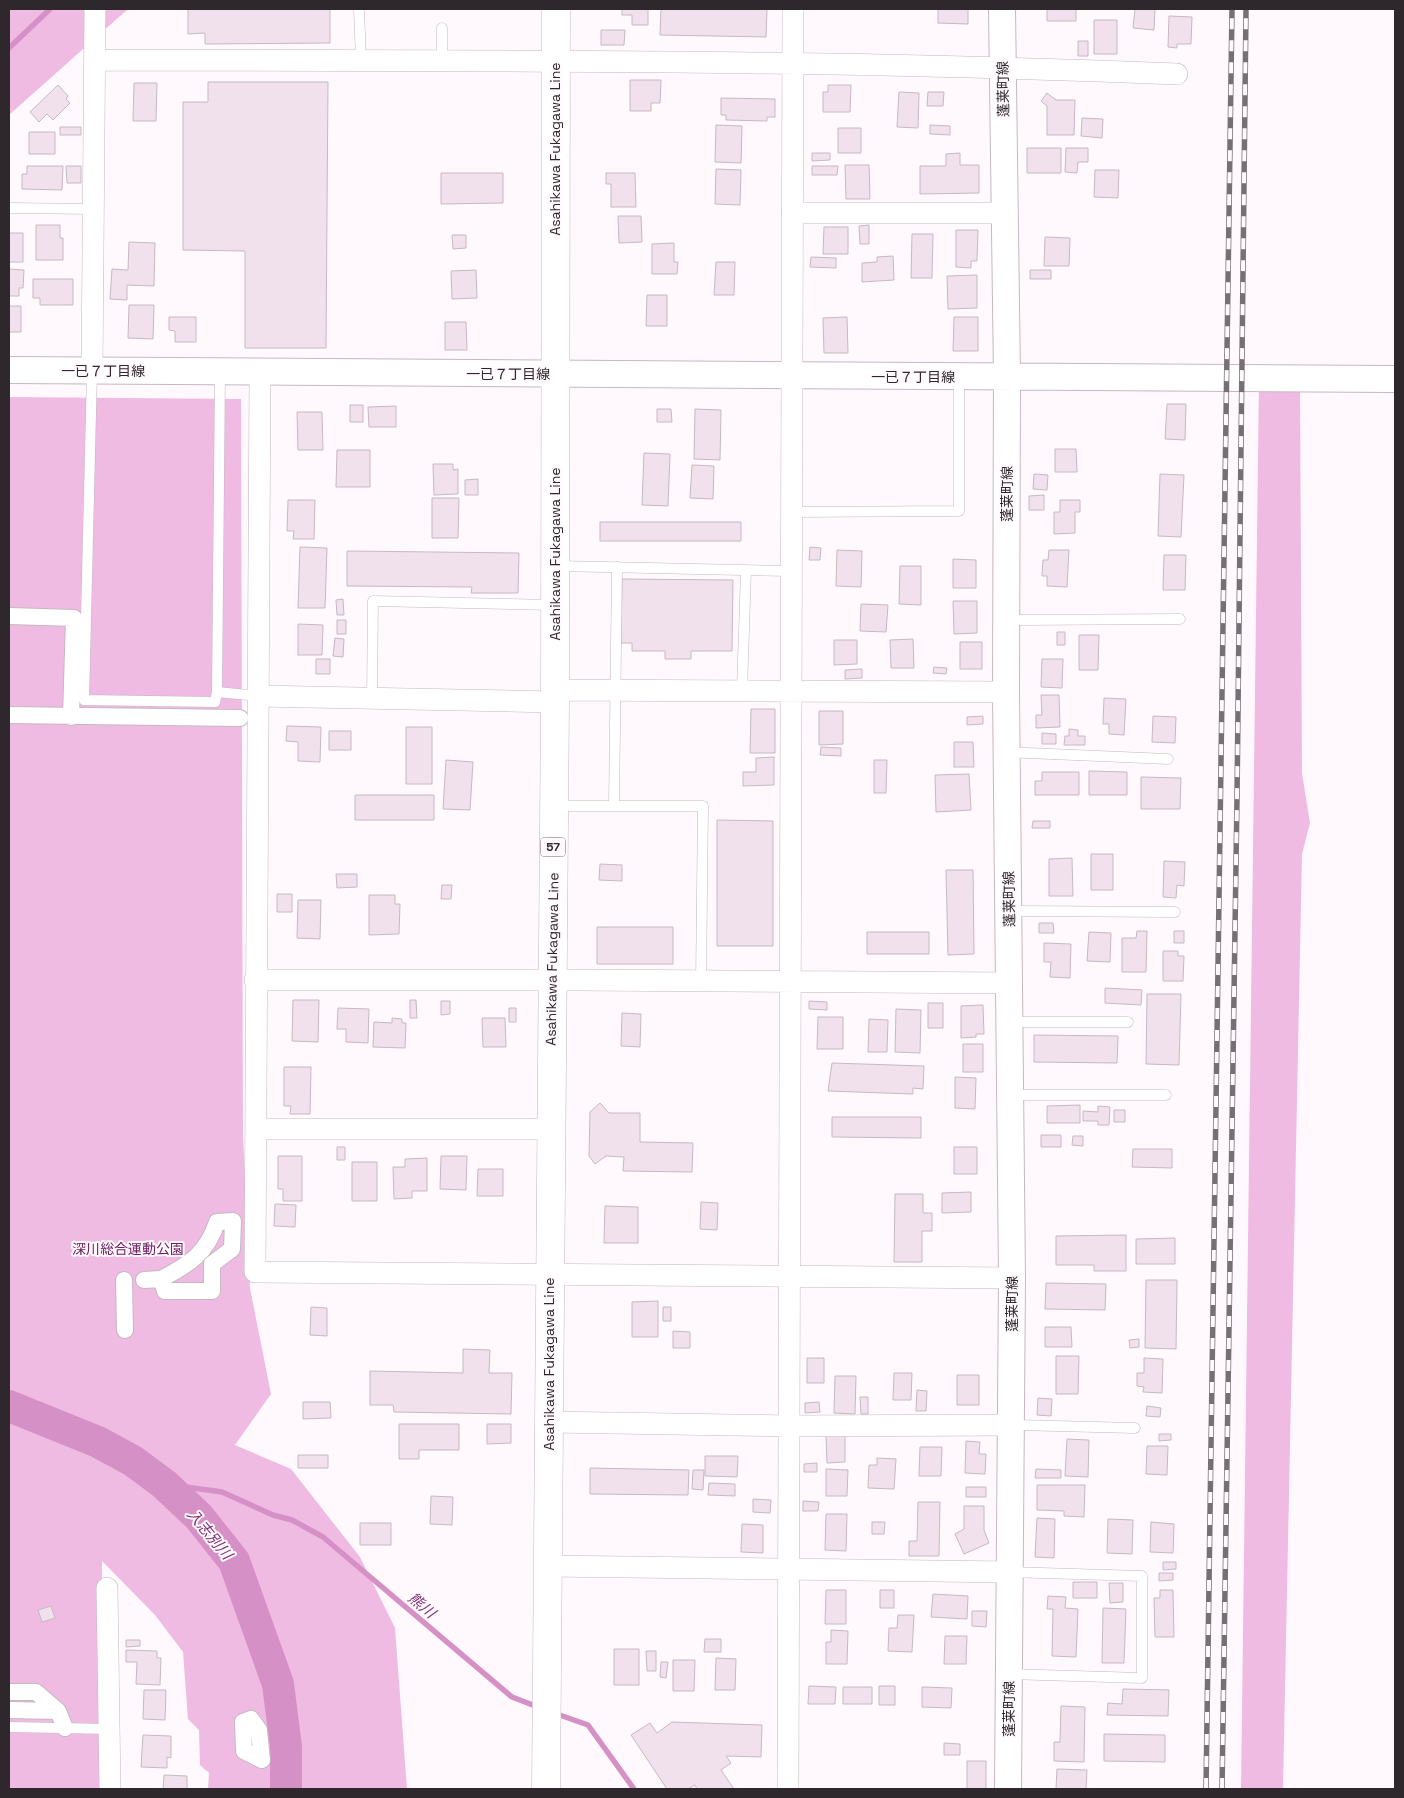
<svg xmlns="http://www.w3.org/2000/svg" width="1404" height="1798" viewBox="0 0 1404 1798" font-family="'Space Grotesk','Noto Sans JP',sans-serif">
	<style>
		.green { fill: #f0bbe3 }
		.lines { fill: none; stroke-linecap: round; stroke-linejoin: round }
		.stream { stroke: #d591c5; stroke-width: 5.5 }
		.river { stroke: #d591c5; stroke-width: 32 }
		.building { fill: #f1e1ec; stroke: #c7b8c3 }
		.service-casing { stroke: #c6b7c2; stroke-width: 11 }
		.pedestrian-casing { stroke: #c6b7c2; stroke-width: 18 }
		.minor-casing { stroke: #c6b7c2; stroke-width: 22 }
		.tertiary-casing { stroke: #c6b7c2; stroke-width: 28 }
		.primary-casing { stroke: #c6b7c2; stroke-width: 29 }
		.service { stroke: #fff; stroke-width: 10 }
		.pedestrian { stroke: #fff; stroke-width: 16 }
		.minor { stroke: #fff; stroke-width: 21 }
		.tertiary { stroke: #fff; stroke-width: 26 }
		.primary { stroke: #fff; stroke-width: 28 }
		.rail-casing { stroke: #767074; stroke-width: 5.5 }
		.rail { stroke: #fff9fd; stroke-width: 4; stroke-dasharray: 11; stroke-linecap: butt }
		.labels { text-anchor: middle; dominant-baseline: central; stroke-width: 4; stroke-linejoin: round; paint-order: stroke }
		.shield { fill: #fff9fd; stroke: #6d676b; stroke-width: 1 }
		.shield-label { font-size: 12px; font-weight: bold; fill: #2e282c }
		.street-label { font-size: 14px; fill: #2e282c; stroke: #fff9fd }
		.park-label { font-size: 14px; fill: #702063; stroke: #fff9fd }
		.water-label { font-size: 15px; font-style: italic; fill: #803072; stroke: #fff9fd }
	</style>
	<rect width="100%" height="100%" fill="#fff9fd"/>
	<path class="green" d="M9,9h119l-119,106z
		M1259,379h41l2,394 8,50 -8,31 -19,935h-42z
		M9,397l232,2 2,735 7,154 21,106 -36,51 56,24 69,88 35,71 12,161h-199l1,-16 -9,-8 -1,-35 -11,-11 -5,-67 -28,-37 -53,-54 -1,228h-92z"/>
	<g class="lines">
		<path class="stream" d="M9,48l41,-39
			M164,1484l58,8 51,23 19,5 31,17 189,160 26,10
			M554,1713l34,12 46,64"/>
		<path class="river" d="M9,1406l89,36 35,19 31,23 35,33 35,44 44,123 8,63v42"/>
	</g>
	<path class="building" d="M188,9h142v34l-125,1v-11l-17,1z
		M622,9h26v16h-16v-10h-10z
		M661,9h106l-1,28 -106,-2z
		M938,9h30v15l-30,-1z
		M1047,9h29v12h-29z
		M1135,9h20l-1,21 -21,-2z
		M1169,16l23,1 -1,27h-14v4l-9,-1z
		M1094,20h23v34h-23z
		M601,30h24l-1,15h-23z
		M1078,41h10v15h-10z
		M630,80h31l-1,23h-9v8h-21z
		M208,82h120l-2,266h-81v-97l-62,-1v-148h25z
		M134,83h23l-1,38h-23z
		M58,85l10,11 -2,3 4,4 -17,17 -6,-6 -8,8 -9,-10z
		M828,85h23l-1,27h-27v-20h5z
		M899,92l20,1 -1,35 -21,-1z
		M928,92h16l-1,14h-16z
		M1047,93l9,7h19l-1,35h-27v-29l-6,-5z
		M721,98l54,1v18h-8v4l-41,-1v-5h-5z
		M1082,118l21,1 -1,19 -21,-2z
		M716,125l26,1 -1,37 -26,-1z
		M930,125l20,1v9l-20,-1z
		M60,127h21v8h-21z
		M838,128h23v25h-23z
		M29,132h26v22h-26z
		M1027,148h34v25h-34z
		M1066,148h22v14h-10l-1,11 -12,-1z
		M812,153h18v7l-18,1z
		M960,153v12h19v28l-59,1v-28h26v-12z
		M845,165h24l1,34h-24z
		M27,166h36l-1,24 -40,-1v-15h5z
		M66,166h15v17h-14z
		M812,166h26l-1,9h-25z
		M716,169l25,1 -1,35 -25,-1z
		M1095,170h24l-1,28 -24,-1z
		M441,173h62v30l-62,1z
		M606,173h29l1,34h-25v-23h-5z
		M618,216h23l1,26 -23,1z
		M36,225h24v13h3v22h-27z
		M869,225v19h-9l-1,-18z
		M824,227h24v27h-25z
		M956,230h22l-1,31h-6v7l-15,-1z
		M9,233h14v29h-14z
		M912,234h21l-1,44h-21z
		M452,235h14v13l-13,1z
		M1045,237l25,1 -1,28h-25z
		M129,242l26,1 -1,43 -27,-1v15l-17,-1 2,-30 16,1z
		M674,243v19h4l-1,12h-25v-30z
		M893,256l1,24 -32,2v-19l15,-1v-5z
		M811,257l25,1v10l-26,-1z
		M716,262h19l-1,33h-20z
		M9,269l15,1 -1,18h-4v8h-10z
		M476,270l1,28 -25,1 -1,-28z
		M1030,270h21v9h-21z
		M977,275v33l-29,1 -1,-33z
		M33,279h40v26h-33v-7h-7z
		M647,295h20v31h-21z
		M129,305h25l-1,34 -25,-1z
		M9,306h12v26h-12z
		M169,317h27v25h-21v-11l-6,-1z
		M847,317l1,36h-24l-1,-35z
		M954,317h24v34h-25z
		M445,322h21l1,28h-22z
		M1167,404h19l-1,36 -20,-1z
		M350,405h13v17h-13z
		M396,406v21h-27l-1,-20z
		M657,409h14l1,13h-15z
		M695,409l26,1 -1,50 -26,-1z
		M297,412h25l1,38h-25z
		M1055,449h21l1,23h-22z
		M337,450h33v37h-34z
		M644,453l26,1 -2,52 -26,-1z
		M433,464h20v6l5,-1v25l-24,1z
		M692,465l22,1 -1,33 -23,-1z
		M1034,474l14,1 -1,15 -14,-1z
		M1160,474l24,1 -3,62 -23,-1z
		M478,479v16h-13v-15z
		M1044,495v15h-15v-14z
		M432,498h27l-1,40h-26z
		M288,500h27l-1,39h-21l1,-8h-7z
		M1060,500h20v12h-5v21l-21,1v-22h6z
		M600,522h141v19h-141z
		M300,547l27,1 -2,60h-27z
		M810,547l11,1 -1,12h-11z
		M837,550l25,1 -1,36 -25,-1z
		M1049,550h20l-2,37 -20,-1v-10h-5l1,-16h5z
		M347,551l172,2 -1,40h-47l1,-6 -125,-1z
		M1164,555h22l-1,35h-22z
		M953,559l23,1v28h-23z
		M900,566h21v39l-22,-1z
		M622,579l111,1 -1,71h-41v8h-26v-8h-33v-8h-11z
		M343,599l1,16h-7l-1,-15z
		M953,601h24v32l-23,1z
		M861,604l27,1 -2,27 -26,-1z
		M337,620h9v14h-9z
		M298,624l25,1 -1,30h-24z
		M1057,632h8v13h-8z
		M1079,635h20l-1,35h-19z
		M335,638l9,1 -1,18 -10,-1z
		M913,639l1,29h-23l-1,-28z
		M834,640h23v24l-23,1z
		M960,642h22v27h-22z
		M316,659h14v15h-14z
		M1042,659h21l-1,29 -21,-1z
		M934,667l13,1 -1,6 -13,-1z
		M862,669v9l-17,1v-9z
		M1041,695h18l1,32 -24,1v-13h6z
		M1104,698l22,1 -2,36 -15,-1v-10h-6z
		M751,709h24v44h-25z
		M819,711h24v33l-24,1z
		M983,716v8l-16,1v-8z
		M1153,716l23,1 -1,26 -23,-1z
		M287,726l34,1 -1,35 -22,-1v-19l-12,-1z
		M406,727h26v57h-26z
		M1069,729l9,1v6h7v9h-21l1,-9h4z
		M329,731h22v19h-22z
		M1042,733l14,1v10h-14z
		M954,742h19l1,25h-20z
		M821,747l20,1v8l-21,-1z
		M774,757v28l-31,1v-14h13v-14z
		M446,760l27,2 -3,48 -27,-1z
		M874,760h13l-1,33h-12z
		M1089,771l38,1v23h-38z
		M1042,772h37v23h-44v-14h7z
		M969,774l2,36 -35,2 -1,-37z
		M1141,777l40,1 -1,31h-39z
		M355,795h79v25h-79z
		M717,820l56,1v125h-56z
		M1033,821h17v7h-18z
		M1091,854h22v36h-22z
		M1072,858l1,38h-24v-37z
		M1164,861l21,1 -1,24 -7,-1 -1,13 -13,-1z
		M600,864l22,1v16l-23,-1z
		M946,870h27l1,84 -26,1z
		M336,874h21v13l-20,1z
		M442,885h10l-1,14h-10z
		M277,894h15v18h-15z
		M369,895h26v9h5l-1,30 -30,1z
		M298,900h23l-1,39 -23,-1z
		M1039,923h14l1,10h-15z
		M597,927h76v37h-76z
		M1137,931h10l-1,41h-24v-34h14z
		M1174,931h10v12h-10z
		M867,932h62v22h-62z
		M1089,932l22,1 -1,29 -23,-1z
		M1044,943l27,1 -1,34 -20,-1 1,-15h-7z
		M1163,951h15v5h6l-1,25h-20z
		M1105,988l37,2 -1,15 -36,-2z
		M1147,994h34l-2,71 -33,-1z
		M293,1000h26l-1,42 -26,-1z
		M410,1000h6l1,18h-7z
		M441,1001h9v13l-9,1z
		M809,1001l18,1v8l-18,-1z
		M928,1003h15v25h-15z
		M983,1005l1,29h-8v3l-15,1v-32z
		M338,1008l31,1 -1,34 -22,-1v-13h-9z
		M509,1008h7v14h-7z
		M896,1009l25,1 -1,43 -25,-1z
		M622,1013l19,1 -1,33 -19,-1z
		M818,1017h25v32h-26z
		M392,1018l10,1v4h4l-1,25 -32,-1 1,-25 18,1z
		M482,1018h23l1,29h-23z
		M869,1019l19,1 -1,32h-19z
		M1034,1035l84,1 -1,27 -83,-1z
		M963,1044h20v28h-20z
		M832,1063l92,3 -1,23 -10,-1v6l-85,-3z
		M284,1067h27l-1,47h-20l1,-8h-7z
		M955,1077l21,1 -1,31 -20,-1z
		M600,1103l9,10h31v29l53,1 -1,29 -69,-1 1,-14 -18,-1 -11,8 -6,-8 1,-44z
		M1080,1105v18h-33v-17z
		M1098,1106l12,1 -1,18h-11v-4h-15v-10l15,1z
		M1114,1110h11v12h-11z
		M832,1117h89v21l-89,-1z
		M1041,1135h20v12h-20z
		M1073,1136h10v10l-11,-1z
		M337,1147h8v13h-8z
		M954,1147h23v27h-23z
		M1133,1149h39v19l-40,-1z
		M278,1156h24v45h-19v-12h-5z
		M441,1156h26l-1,34 -26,-1z
		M427,1158v33h-15v7l-18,1 -1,-32h12v-8z
		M352,1162h25v39h-25z
		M478,1169h25v27h-26z
		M971,1192v20l-29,1v-20z
		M895,1194h28v19h9v18h-10v31h-28z
		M701,1202l17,1 -1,27 -17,-1z
		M275,1204l21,1 -1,22 -21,-1z
		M605,1206l33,1v36h-34z
		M1126,1235v36h-32v-6h-38v-29z
		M1175,1238v26h-39v-25z
		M1146,1280h31l-1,69 -31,-1z
		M1046,1283l60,1 -1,26 -60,-1z
		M658,1301v36h-26v-35z
		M311,1307l16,1v28l-17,-1z
		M663,1307h8v14h-8z
		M1045,1327h26l1,20h-27z
		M673,1331l17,1v16h-17z
		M1139,1339v8l-9,1 -1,-8z
		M463,1349l27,1 -1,23h23l-1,41 -117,-2 -1,-7h-23v-34l93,2z
		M1056,1356h23l-1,38h-22z
		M807,1358h17v25h-17z
		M1144,1358l19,1 -1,34 -19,-1 1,-5 -7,-1v-13h7z
		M894,1373h18l-1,27h-18z
		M957,1375h22v30h-22z
		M835,1376h21l-1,38 -21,-1z
		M917,1390l10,1 -1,20h-10z
		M860,1397h8v17h-7z
		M1038,1398l14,1 -1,17 -14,-1z
		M303,1402h27l1,16 -28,1z
		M819,1402l1,10 -15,1v-10z
		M1147,1406l14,2 -1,9 -14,-1z
		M399,1424h60v26h-40v9h-20z
		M487,1424h24v19l-24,1z
		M845,1433v29l-18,1 -1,-29z
		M1159,1434h12v6l-12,1z
		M1067,1439l22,1 -1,37 -23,-1z
		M966,1441l14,1 -1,12h7l-1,20 -20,-1z
		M1147,1446h21l-1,29 -21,-1z
		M920,1447h22l-1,29h-22z
		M298,1455h30v13h-30z
		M705,1456h33l-1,21 -32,-1z
		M877,1458l19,1 -2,30 -26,-1 1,-23h8z
		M817,1463v9h-13v-8z
		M590,1468l99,2 -1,25 -98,-1z
		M826,1469l22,1 -1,26h-21z
		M1036,1469l25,1v8h-26z
		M693,1470h11l-1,20 -11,-1z
		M709,1483l26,1v12l-27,-1z
		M1037,1485h48l-1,32 -20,-1v-5l-27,-1z
		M966,1487h20v10h-20z
		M431,1496l22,1 -1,28 -22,-1z
		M753,1499l18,1 -1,13 -17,-1z
		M803,1501l16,1 -1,9h-15z
		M918,1502h22l-1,54h-30v-15h8z
		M964,1506h20v24l5,13 -25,11 -9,-20 9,-5z
		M826,1514h21l-1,37 -21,-1z
		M1037,1518l18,1 -1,39 -19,-1z
		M1108,1519l25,1 -1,34 -25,-1z
		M872,1522h13l-1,12h-12z
		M1151,1522l23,2 -1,29 -23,-1z
		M360,1523h31v22h-31z
		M742,1524l21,1v28l-22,-1z
		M1163,1562h13v7l-13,1z
		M1159,1573h14v7l-14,1z
		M1073,1582h24v16h-24z
		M1109,1583h14v19l-13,1z
		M826,1590h20v34h-21z
		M880,1590h14v18h-14z
		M1160,1590h13l1,47h-19l-1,-39h6z
		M933,1594l35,2 -1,23 -36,-2z
		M1048,1596l18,1 -1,11 13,1 -2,48 -24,-1 1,-47h-6z
		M51,1606l4,12 -13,4 -4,-12z
		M1103,1608l23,1 -2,54h-22z
		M972,1611h15l-1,16 -14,-1z
		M898,1615h16l-2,37 -24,-1 1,-23h8z
		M831,1630l17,1 -1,33h-21v-22h5z
		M945,1636h22l-1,28h-22z
		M705,1639h16v13h-17z
		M126,1640h14v6l-14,1z
		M614,1649h25v36h-25z
		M126,1650l31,1v7h4l-1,27 -24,-1 1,-22h-11z
		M646,1651h10v20h-9z
		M716,1658l20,1 -1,31h-20z
		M673,1660h22l-1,31h-21z
		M661,1662h7l-2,16 -6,-1z
		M809,1686l27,1 -1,17h-27z
		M879,1686h16v19h-16z
		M843,1687h29v17h-29z
		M922,1687l30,1 -1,20 -29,-1z
		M1123,1689l46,1 -1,26 -61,-1 1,-12 14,1z
		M144,1690h22l-1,30 -22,-1z
		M1061,1706l24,1 -1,55 -30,-1v-19h6z
		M672,1722l90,3 -1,32 -35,-1 5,7 -10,7 13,19h-37l-2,-4 -7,4h-21l-36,-54 19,-12 7,10z
		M1104,1734l61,1v27l-61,-1z
		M143,1735l28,1v22l-4,-1v11l-26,-1z
		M944,1743l16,1v11h-16z
		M967,1761h19v28h-19z
		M1057,1769l30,1 -1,19h-30z
		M164,1775l23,1v13h-24z"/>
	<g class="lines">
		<defs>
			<path id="service" d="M359,9l2,52
				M442,61v-33
				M9,208l86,1
				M92,371l-8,329 131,2 2,-10 41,4
				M791,512l168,-1v-134
				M557,566l234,5
				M1007,620l173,-1
				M742,690l4,-120
				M217,692l3,-320
				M372,699l1,-98 181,4
				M1007,752l161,7
				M555,806h59l3,-239
				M614,806h89l-2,175
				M1010,911l165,1
				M1011,1022h117
				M1011,1095h155
				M1011,1425l124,3
				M1009,1572l133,4v102l-132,-4
				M9,1727l100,2"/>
			<path id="pedestrian" d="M9,616l65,2 -3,99
				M9,715l231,3
				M124,1280l1,50
				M144,1280l17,-1 4,12h47v-27l20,-15 1,-28 -16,1c-10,31 -27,42 -56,57
				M9,1692h27l22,19 7,17
				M9,1710l49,1
				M251,1719l8,11 3,30 -18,-9 -1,-29z"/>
			<path id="minor" d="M96,60c360,1 721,-1 1081,14
				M792,213h213
				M92,371l3,-362
				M260,373l-5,899 757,6
				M555,690l451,2
				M258,696l297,6
				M255,980h323l433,3
				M257,1129h293
				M549,1422l240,4 222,-1
				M548,1566l461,6
				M107,1588l3,201
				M788,1789l5,-1780"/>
			<path id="tertiary" d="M1002,9l5,368 -1,315 6,586 -4,511
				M9,370l1386,9"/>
			<path id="primary" d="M546,1789l9,-1087 1,-693"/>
		</defs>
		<use href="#service" class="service-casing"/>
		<use href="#pedestrian" class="pedestrian-casing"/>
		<use href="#minor" class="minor-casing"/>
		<use href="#tertiary" class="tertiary-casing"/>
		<use href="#primary" class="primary-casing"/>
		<use href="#service" class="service"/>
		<use href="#pedestrian" class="pedestrian"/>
		<use href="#minor" class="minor"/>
		<use href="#tertiary" class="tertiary"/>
		<use href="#primary" class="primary"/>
		<defs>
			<path id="rail" d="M1206,1789l26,-1780
				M1222,1789l15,-991 9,-789"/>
		</defs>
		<use href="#rail" class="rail-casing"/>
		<use href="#rail" class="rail"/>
	</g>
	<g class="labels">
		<rect class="shield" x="540.5" y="837.5" width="25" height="19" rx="4"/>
		<g class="shield-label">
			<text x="553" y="847">57</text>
		</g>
		<g class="street-label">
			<text transform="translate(1003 89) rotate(-91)">蓬莱町線</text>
			<text transform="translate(555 149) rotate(-90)">Asahikawa Fukagawa Line</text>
			<text x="103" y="371">一已７丁目線</text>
			<text x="508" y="374">一已７丁目線</text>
			<text x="913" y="377">一已７丁目線</text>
			<text transform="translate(1007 494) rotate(-90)">蓬莱町線</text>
			<text transform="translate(555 554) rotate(-90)">Asahikawa Fukagawa Line</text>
			<text transform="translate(1009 899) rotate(-91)">蓬莱町線</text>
			<text transform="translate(552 959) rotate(-89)">Asahikawa Fukagawa Line</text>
			<text transform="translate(1012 1304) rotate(-90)">蓬莱町線</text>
			<text transform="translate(549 1364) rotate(-90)">Asahikawa Fukagawa Line</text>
			<text transform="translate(1009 1709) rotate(-90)">蓬莱町線</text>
		</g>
		<g class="park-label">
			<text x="128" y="1249">深川総合運動公園</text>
		</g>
		<g class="water-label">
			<text transform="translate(210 1534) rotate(50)">入志別川</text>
			<text transform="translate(422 1605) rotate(40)">熊川</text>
		</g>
	</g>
	<rect width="1404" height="1798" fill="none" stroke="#2e282c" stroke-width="20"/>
</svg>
